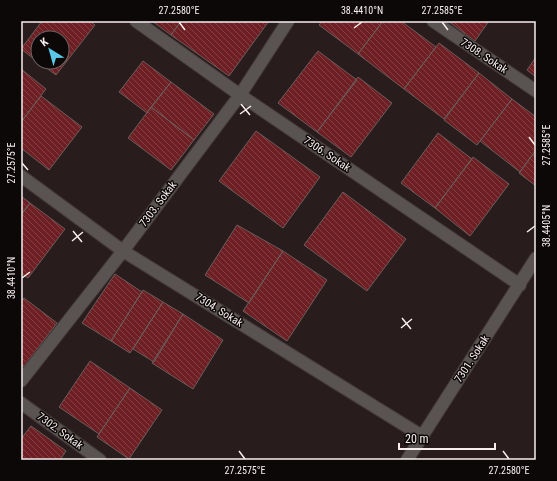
<svg xmlns="http://www.w3.org/2000/svg" width="557" height="481" viewBox="0 0 557 481" font-family="'Roboto Condensed',sans-serif">
	<style>
		.building { fill: url(#building-back-hatch); stroke: #6a5c5b }
		.lines { fill: none; stroke-linecap: round; stroke-linejoin: round }
		.minor-casing { stroke: #453939; stroke-width: 14 }
		.minor { stroke: #595352; stroke-width: 12 }
		.ticks { fill: none; stroke: #f7eeee; stroke-width: 1.5 }
		.labels { text-anchor: middle; dominant-baseline: central; stroke-width: 3; stroke-linejoin: round; paint-order: stroke }
		.street-label { font-size: 11px; fill: #f7eeee; stroke: #0d0808 }
		.neatline { fill: none; stroke: #f7eeee; stroke-width: 1.5 }
		.ticks-label { font-size: 10px; text-anchor: middle; fill: #f7eeee }
	</style>
	<defs>
		<pattern id="building-back-hatch" width="6" height="6" patternUnits="userSpaceOnUse"><rect width="6" height="6" fill="#6d1f23"/><path d="M-1 5l2 2M0 0l6 6M5-1l2 2" fill="none" stroke="#834043"/></pattern>
	</defs>
	<rect width="100%" height="100%" fill="#281c1c"/>
	<path class="building" d="M42,21h48l5,4 -39,50 -18,-13h24v-24h-24v24l-17,-13z
		M152,21h29l-10,14z
		M181,21h88l-40,55 -58,-41z
		M322,21h61l-25,33 -39,-29z
		M383,21h18l35,26 -32,42 -46,-35z
		M448,21h41l-14,20z
		M439,43l40,30 -35,46 -40,-30z
		M318,51l39,29 -40,52 -39,-29z
		M536,57v20l-9,-7z
		M143,61l28,21 -24,31 -28,-21z
		M21,69l25,20 -25,33z
		M479,73l33,26 -35,46 -33,-25z
		M358,77l34,26 -41,54 -34,-25z
		M171,82l43,32 -20,26 -43,-33z
		M41,96l41,31 -33,43 -28,-22v-26z
		M512,99l24,18v33l-16,22 -40,-31z
		M151,107l43,33 -23,30 -43,-32z
		M256,131l64,46 -37,51 -64,-47z
		M438,133l34,26 -37,49 -34,-25z
		M536,150v36l-17,-13z
		M473,157l36,27 -39,52 -35,-28z
		M343,192l63,47 -39,52 -63,-46z
		M21,196l9,7 -9,12z
		M30,203l35,26 -37,49 -7,-5v-58z
		M237,225l46,26 -34,52 -44,-28z
		M283,251l44,29 -40,61 -44,-30z
		M115,274l27,18 -31,49 -29,-18z
		M143,290l20,12 -33,51 -19,-12z
		M24,298l33,25 -36,47v-68z
		M163,302l20,12 -29,48 -21,-13z
		M183,314l40,26 -30,49 -41,-26z
		M90,361l40,27 -31,46 -40,-27z
		M130,388l32,22 -33,49 -32,-22z
		M31,426l35,25 -6,9h-39v-21z"/>
	<g class="lines">
		<defs>
			<path id="minor" d="M136,21l104,74 280,190
				M433,21l103,70
				M21,176l102,75 299,185
				M21,381l102,-130 117,-156 48,-74
				M21,403l79,57
				M407,460l129,-202"/>
		</defs>
		<use href="#minor" class="minor-casing"/>
		<use href="#minor" class="minor"/>
	</g>
	<path class="ticks" d="M179,22l6,8M442,22l6,8M354,28l8,-6M241,104l9,11M240,114l11,-8M529,137l6,8M22,163l6,7M73,231l9,11M527,232l8,-6M72,241l11,-9M22,278l8,-6M402,318l9,11M401,328l11,-9M239,451l6,8M503,451l6,8"/>
	<g class="labels">
		<g class="street-label">
			<text transform="translate(484 56) rotate(34)">7308. Sokak</text>
			<text transform="translate(327 154) rotate(34)">7306. Sokak</text>
			<text transform="translate(158 204) rotate(-53)">7303. Sokak</text>
			<text transform="translate(219 310) rotate(32)">7304. Sokak</text>
			<text transform="translate(472 359) rotate(-57)">7301. Sokak</text>
			<text transform="translate(60 431) rotate(36)">7302. Sokak</text>
		</g>
	</g>
	<rect width="557" height="481" fill="none" stroke="#0d0808" stroke-width="44"/>
	<g transform="translate(50 50) rotate(323)"><circle r="19" fill="#0d0808" stroke="#6b6464"/>
	<path d="M0-3L7 15L0 10L-7 15Z" fill="#5ac8e6"/>
	<text y="-6" font-size="11" font-weight="bold" text-anchor="middle" fill="#f7eeee">K</text>
	</g>
	<path d="M399 443v6h96v-6" fill="none" stroke="#f7eeee" stroke-width="2"/>
	<text x="405" y="443" font-size="12" fill="#f7eeee" stroke="#0d0808" stroke-width="3" paint-order="stroke">20 m</text>
	<rect x="22" y="22" width="513" height="437" class="neatline"/>
	<g class="ticks-label">
		<text x="179" y="14">27.2580°E</text>
		<text x="362" y="14">38.4410°N</text>
		<text x="442" y="14">27.2585°E</text>
		<text transform="translate(546 145) rotate(-90)" y="4">27.2585°E</text>
		<text transform="translate(11 163) rotate(-90)" y="4">27.2575°E</text>
		<text transform="translate(546 226) rotate(-90)" y="4">38.4405°N</text>
		<text transform="translate(11 278) rotate(-90)" y="4">38.4410°N</text>
		<text x="245" y="474">27.2575°E</text>
		<text x="509" y="474">27.2580°E</text>
	</g>
</svg>
